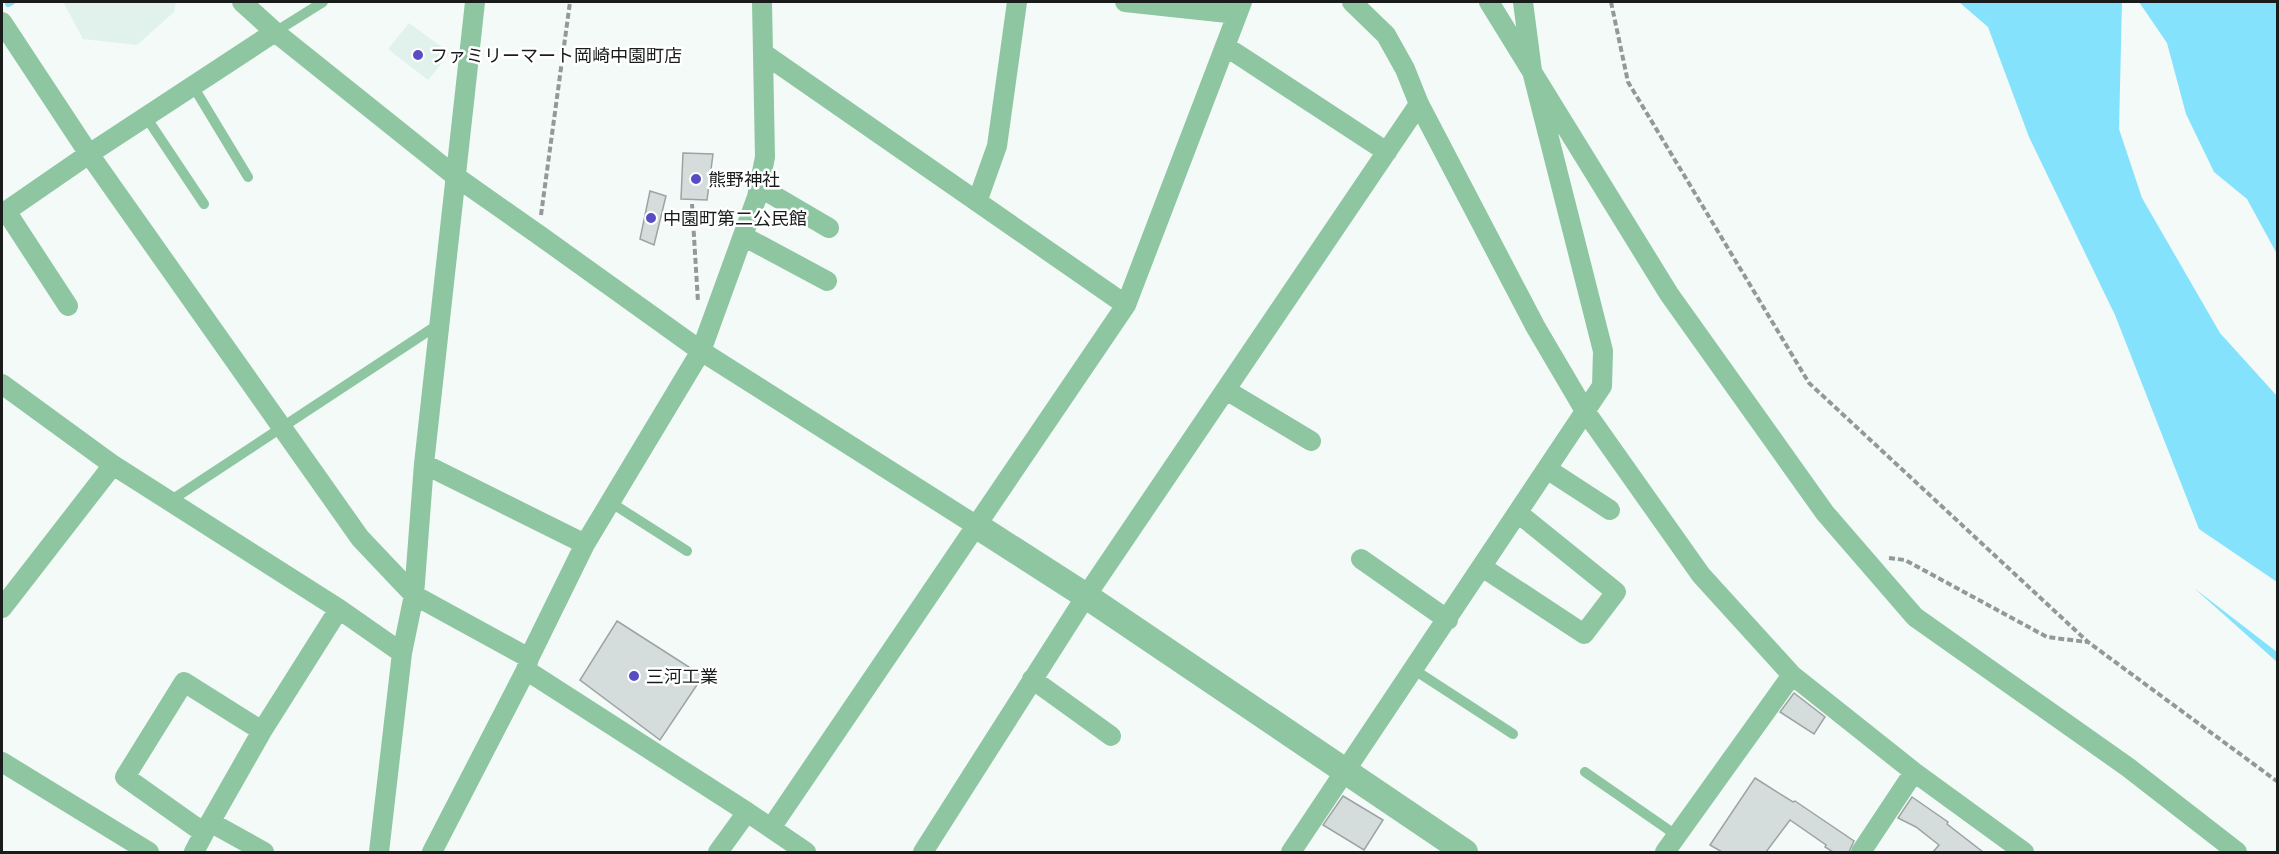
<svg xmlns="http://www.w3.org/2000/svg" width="2279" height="854" viewBox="0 0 2279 854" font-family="Mulish,'Noto Sans JP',sans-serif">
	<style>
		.built { fill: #e1f1ec }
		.water { fill: #85e2fd }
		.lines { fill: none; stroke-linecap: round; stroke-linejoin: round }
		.stream { stroke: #85e2fd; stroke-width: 6 }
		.building { fill: #d4dcdc; stroke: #9ca3a3; stroke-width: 1.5 }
		.path { stroke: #939997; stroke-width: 4; stroke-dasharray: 6 3; stroke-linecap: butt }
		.service { stroke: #8dc6a0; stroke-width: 10 }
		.minor { stroke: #8dc6a0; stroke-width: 20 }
		.tertiary { stroke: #8dc6a0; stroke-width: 26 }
		.poi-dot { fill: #584dc5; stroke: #fff; stroke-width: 2 }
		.labels { text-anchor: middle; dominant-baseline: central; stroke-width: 5; stroke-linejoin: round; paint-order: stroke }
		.poi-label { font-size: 18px; fill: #191c1b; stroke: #fff; text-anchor: start }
	</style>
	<rect width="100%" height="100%" fill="#f3faf8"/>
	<path class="built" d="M63,2h113l-2,10 -37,33 -54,-6z
		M409,23l41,30 -22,27 -40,-31z"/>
	<path class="water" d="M1959,2h163l-3,127 23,69 78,135 57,63v186l-78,-53 -84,-214 -86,-178 -41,-110z
		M2139,2h138v252l-30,-55 -33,-27 -28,-58 -19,-71z
		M2194,588l83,64v10z"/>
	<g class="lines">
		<path class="stream" d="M8,4l4,-2"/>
	</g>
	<path class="building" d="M683,153l30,1 -6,46 -26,-1z
		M650,191l16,5 -12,49 -14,-6z
		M617,621l86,55 -43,64 -80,-60z
		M1794,693l31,24 -11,17 -34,-22z
		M1755,778l38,24 2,-1 59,40 -5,11h-16l-8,-5 1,-2 -36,-25 -24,32h-44l-12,-7z
		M1343,796l40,24 -19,30 -41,-25z
		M1912,797l36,25 -1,2 36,28h-50l6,-7 -23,-18 -18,-9z"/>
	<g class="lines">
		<path class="path" d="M1611,2l17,80 181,301 279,259 190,140
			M692,204l6,98
			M541,215l29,-213
			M1889,558l16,2 142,77 40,5"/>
		<path class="service" d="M275,32l48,-30
			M193,86l55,91
			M146,117l58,87
			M170,501l269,-177
			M610,502l77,49
			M1413,669l100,65
			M1585,772l91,63"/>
		<path class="minor" d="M242,2l33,30 180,144 84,59 162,116 276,175
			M1125,2l112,12
			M1489,2l180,292 156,219 90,104 214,151 108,84
			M2,22l87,132 271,384 54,57 115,63
			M1225,46l162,106
			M763,53l363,252
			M1419,104l116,222 50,85 116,164 91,100 122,97 110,80
			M759,187l70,41
			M977,202l20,-56 20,-144
			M6,211l62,95
			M2,214l87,-60 186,-122
			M743,236l84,45
			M2,384l111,81 226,144 63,44
			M1226,390l85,51
			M424,464l161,80
			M1547,469l63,41
			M1361,559l87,61
			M1482,567l102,67 32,-42 -98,-79
			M2,608l111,-143
			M526,670l221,142 59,40
			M1032,679l79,57
			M2,762l147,90
			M210,822l54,30
			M771,828l355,-523 116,-303
			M204,833l58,-102
			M194,852l10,-19 -79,-56 59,-95 78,49 77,-122
			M379,852l23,-199 12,-58 10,-131 51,-462
			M432,852l94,-182 3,-12 56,-114 116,-193 56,-154 8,-40 -3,-155
			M718,852l29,-40
			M923,852l163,-256 333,-492 -14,-35 -19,-34 -34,-33
			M1291,852l311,-466 1,-35 -71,-280 -9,-69
			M1665,852l127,-177
			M1861,852l53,-80"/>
		<path class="tertiary" d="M977,526l109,70 379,256"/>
	</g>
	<g class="poi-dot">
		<circle cx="418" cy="55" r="6"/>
		<circle cx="696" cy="179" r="6"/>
		<circle cx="651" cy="218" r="6"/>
		<circle cx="634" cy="676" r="6"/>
	</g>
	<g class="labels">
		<g class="poi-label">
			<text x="430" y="55">ファミリーマート岡崎中園町店</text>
			<text x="708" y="179">熊野神社</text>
			<text x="663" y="218">中園町第二公民館</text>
			<text x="646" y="676">三河工業</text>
		</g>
	</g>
	<rect width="2279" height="854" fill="none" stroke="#191c1b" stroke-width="6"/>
</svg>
